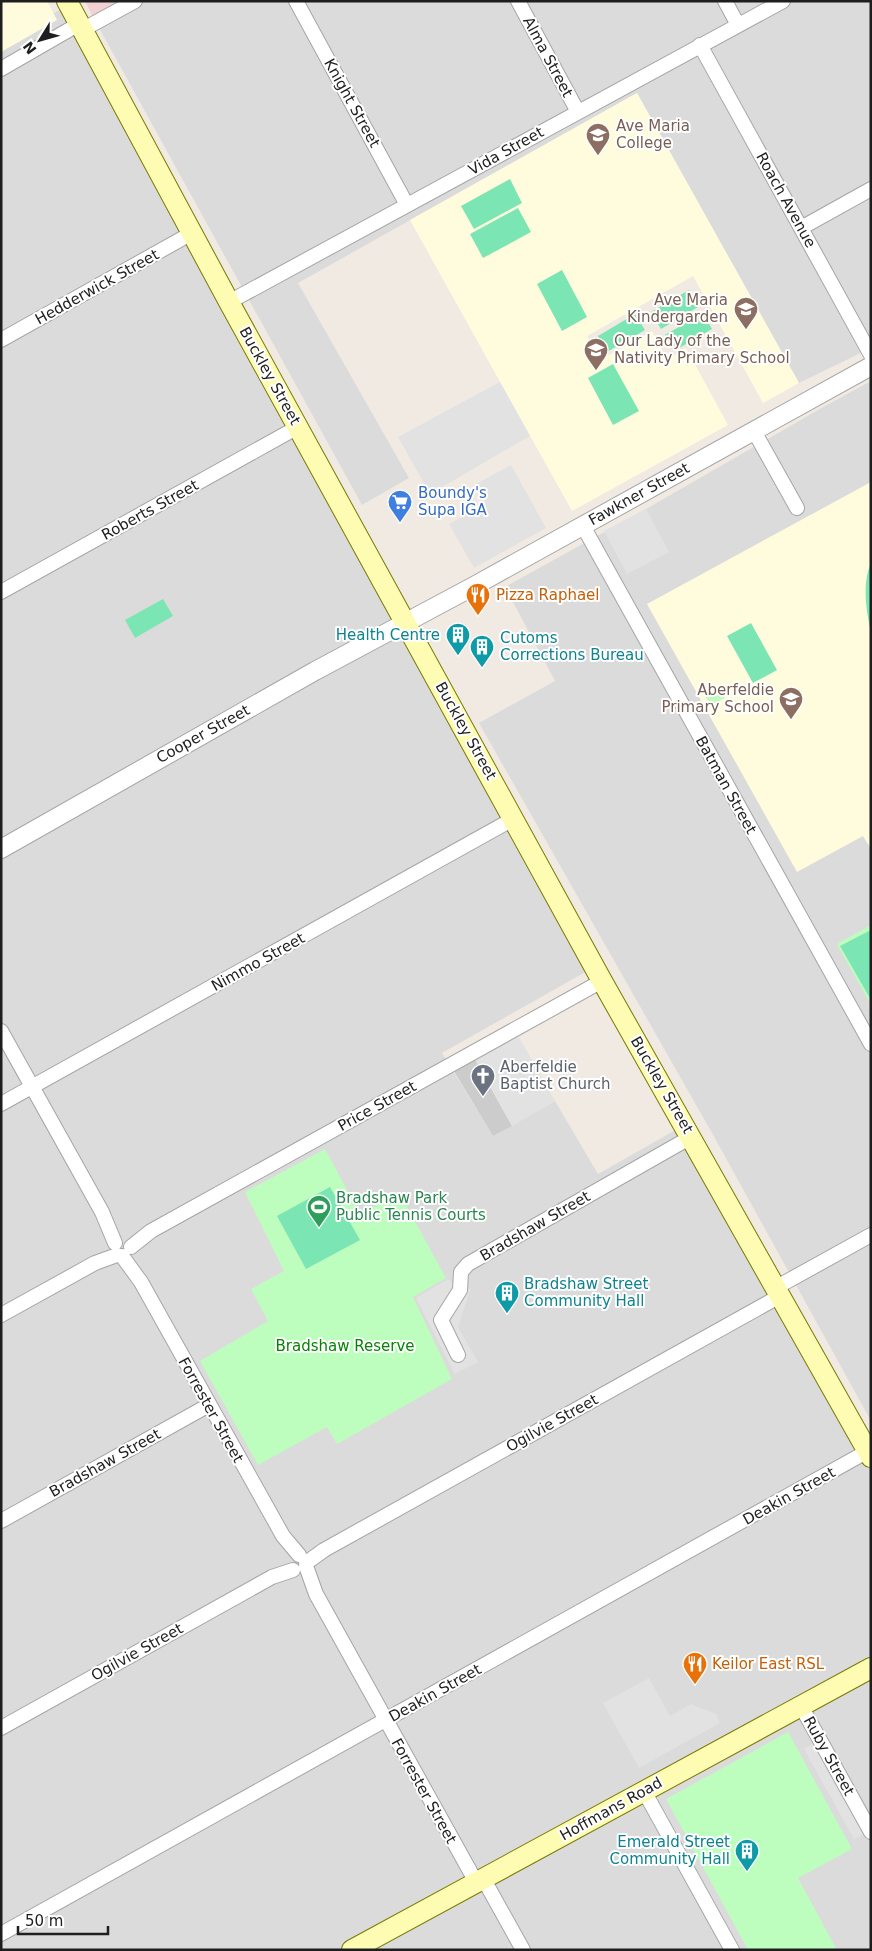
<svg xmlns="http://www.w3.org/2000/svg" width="872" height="1951" viewBox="0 0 872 1951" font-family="'DejaVu Sans',sans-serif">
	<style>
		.residential { fill: #dcdbdb }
		.commercial { fill: #f2d1d2 }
		.education { fill: #fffcdd }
		.religious { fill: #ccc }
		.park { fill: #bdfdbd }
		.pitch { fill: #7be5b3 }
		.parking { fill: #e2e2e2 }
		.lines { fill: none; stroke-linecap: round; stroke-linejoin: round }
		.minor-casing { stroke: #a5a5a5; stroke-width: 16 }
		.tertiary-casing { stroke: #a5a5a5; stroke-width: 20 }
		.secondary-casing { stroke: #777a00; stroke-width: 22 }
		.minor { stroke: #fff; stroke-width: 14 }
		.tertiary { stroke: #fff; stroke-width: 18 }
		.secondary { stroke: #fefbb3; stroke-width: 20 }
		.labels { text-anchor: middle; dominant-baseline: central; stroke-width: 4; stroke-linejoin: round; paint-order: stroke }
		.street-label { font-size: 15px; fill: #1e1e1e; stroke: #fff }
		.education-label { font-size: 15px; fill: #785e54; stroke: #fff; text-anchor: start }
		.shop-label { font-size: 15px; fill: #366cbe; stroke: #fff; text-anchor: start }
		.food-label { font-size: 15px; fill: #c56008; stroke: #fff; text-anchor: start }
		.culture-label { font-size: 15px; fill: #0d838f; stroke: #fff; text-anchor: end }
		.worship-label { font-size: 15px; fill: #5b616d; stroke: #fff; text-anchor: start }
		.leisure-label { font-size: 15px; fill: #27864d; stroke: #fff; text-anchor: start }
		.park-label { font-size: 15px; fill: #048403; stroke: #fff }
	</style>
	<rect width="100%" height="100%" fill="#f0eae3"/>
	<path class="residential" d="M121,1h750v347l-72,35 -162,-290 -339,190 111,195 -47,27 -269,-488z
		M64,7l525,963 -147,83 51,83 62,-35 43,73 81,-46 192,343v479h-870v-1905z
		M871,381v1040l-159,-288 -233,-410 76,-42 -50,-94 141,-78 179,-103z"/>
	<path class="commercial" d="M85,1h36l-28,16z"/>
	<path class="education" d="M1,1h46l10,19 -56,32z
		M637,93l162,290 -36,20 -70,-127 -106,60 13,24 52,-29 15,28 19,-11 42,77 -156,86 -162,-291z
		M871,482v367l-8,-13 -66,36 -150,-268z"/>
	<path class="religious" d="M472,1054l40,72 -19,10 -41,-68z"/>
	<path class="park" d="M719,687l6,11 -14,7 -7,-10 6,-2z
		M871,925v80l-34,-61z
		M325,1149l35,65 40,-20 46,84 -33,19 39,82 -115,65 -10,-17 -69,38 -58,-104 68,-40 -17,-32 33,-18 -39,-79z
		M788,1732l64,117 -54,29 39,72h-89l-82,-151z"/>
	<path class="pitch" d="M510,179l12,24 -48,26 -13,-23z
		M518,208l13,24 -48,26 -13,-24z
		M562,270l25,47 -25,14 -25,-47z
		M689,290l9,17 -37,22 -10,-17z
		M703,313l9,16 -38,22 -9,-16z
		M635,314l10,16 -38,22 -9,-16z
		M613,364l26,47 -26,14 -25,-47z
		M871,563v69c-5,-21 -9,-49 0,-69z
		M163,599l10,17 -38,22 -10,-18z
		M751,623l26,47 -24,13 -26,-47z
		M871,930v70l-31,-54z
		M330,1187l30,53 -54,29 -29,-53z"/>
	<path class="parking" d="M500,382l30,54 -100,58 -32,-57z
		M511,465l35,63 -72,40 -25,-44 37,-20 -10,-20z
		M646,509l23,43 -42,22 -23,-43z
		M515,1030l40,71 -43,25 -40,-72z
		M448,1279l12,11 11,-2 -13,39 20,35 -23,12 -39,-76z
		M649,1678l21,38 21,-12 25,10 4,9 -81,45 -36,-65z
		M814,1743l50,91 -10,5 -50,-90z"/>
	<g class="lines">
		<defs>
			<path id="minor" d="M296,1l111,204
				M518,1l60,111
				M725,1l13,24
				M82,30l53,-29
				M700,45l171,310
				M1,69l78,-45
				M801,228l70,-39
				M229,302l554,-301
				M1,340l191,-107
				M754,431l43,77
				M583,526l288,518
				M1,592l297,-165
				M1,1031l101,181 13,31
				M1,1104l512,-285
				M131,1247l20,-16 451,-250
				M122,1256l19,26 142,254 16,19
				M775,1288l96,-53
				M1,1315l94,-52 22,-8
				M458,1355l-17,-35 19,-30 1,-18 7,-8 223,-127
				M1,1521l208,-116
				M306,1563l18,-13 456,-254
				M306,1566l10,28 160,288
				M801,1706l70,126
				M1,1728l271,-151 21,-7
				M644,1791l88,159
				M483,1878l40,72
				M1,1934l867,-483"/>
			<path id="tertiary" d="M1,849l314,-178 159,-85 397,-220"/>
			<path id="secondary" d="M67,1l162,301 373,679 269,476
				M352,1950l519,-282"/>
		</defs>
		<use href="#minor" class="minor-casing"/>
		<use href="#tertiary" class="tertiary-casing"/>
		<use href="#secondary" class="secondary-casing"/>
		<use href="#minor" class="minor"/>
		<use href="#tertiary" class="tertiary"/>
		<use href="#secondary" class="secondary"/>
	</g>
	<defs>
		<symbol id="school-pin" viewBox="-11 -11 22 30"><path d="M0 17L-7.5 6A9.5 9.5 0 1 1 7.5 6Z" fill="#8d6e63" stroke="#fff"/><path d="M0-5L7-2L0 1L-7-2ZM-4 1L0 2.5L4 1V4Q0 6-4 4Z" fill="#fff"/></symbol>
		<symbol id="supermarket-pin" viewBox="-11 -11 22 30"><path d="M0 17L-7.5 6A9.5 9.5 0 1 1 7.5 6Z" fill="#3f7fe0" stroke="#fff"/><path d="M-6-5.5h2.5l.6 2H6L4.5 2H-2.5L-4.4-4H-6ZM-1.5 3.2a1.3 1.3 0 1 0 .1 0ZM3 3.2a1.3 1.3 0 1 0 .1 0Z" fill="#fff"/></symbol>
		<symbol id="restaurant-pin" viewBox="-11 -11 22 30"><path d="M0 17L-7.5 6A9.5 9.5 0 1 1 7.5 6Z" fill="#e8710a" stroke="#fff"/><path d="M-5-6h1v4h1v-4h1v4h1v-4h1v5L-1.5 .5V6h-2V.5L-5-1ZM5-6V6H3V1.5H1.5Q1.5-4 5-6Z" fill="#fff"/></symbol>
		<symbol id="building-pin" viewBox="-11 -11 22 30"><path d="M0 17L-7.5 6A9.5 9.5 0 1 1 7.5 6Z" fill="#0f9aa8" stroke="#fff"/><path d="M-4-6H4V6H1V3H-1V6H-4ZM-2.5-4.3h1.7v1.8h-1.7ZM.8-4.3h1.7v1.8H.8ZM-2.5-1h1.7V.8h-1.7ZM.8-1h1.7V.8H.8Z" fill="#fff"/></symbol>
		<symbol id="church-pin" viewBox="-11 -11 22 30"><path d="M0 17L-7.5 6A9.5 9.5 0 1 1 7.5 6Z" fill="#6b7280" stroke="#fff"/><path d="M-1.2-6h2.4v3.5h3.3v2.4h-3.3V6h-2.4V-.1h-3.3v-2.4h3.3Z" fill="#fff"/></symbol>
		<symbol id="stadium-pin" viewBox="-11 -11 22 30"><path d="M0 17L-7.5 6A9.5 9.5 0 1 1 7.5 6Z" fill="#2e9e5b" stroke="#fff"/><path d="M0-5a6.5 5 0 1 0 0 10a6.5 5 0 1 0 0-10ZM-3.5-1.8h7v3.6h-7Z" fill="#fff"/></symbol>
	</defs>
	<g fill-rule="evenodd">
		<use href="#school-pin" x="584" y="121" width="28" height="38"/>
		<use href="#school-pin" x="732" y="295" width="28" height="38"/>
		<use href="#school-pin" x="582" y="336" width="28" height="38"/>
		<use href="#supermarket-pin" x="386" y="488" width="28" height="38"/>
		<use href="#restaurant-pin" x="464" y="581" width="28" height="38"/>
		<use href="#building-pin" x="444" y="621" width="28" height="38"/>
		<use href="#building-pin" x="468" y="633" width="28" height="38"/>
		<use href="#school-pin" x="777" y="685" width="28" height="38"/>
		<use href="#church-pin" x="469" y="1062" width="28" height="38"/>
		<use href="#stadium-pin" x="305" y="1193" width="28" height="38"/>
		<use href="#building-pin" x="493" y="1279" width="28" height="38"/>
		<use href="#restaurant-pin" x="681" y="1650" width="28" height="38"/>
		<use href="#building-pin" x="733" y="1837" width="28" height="38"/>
	</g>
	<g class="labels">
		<g class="street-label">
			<text transform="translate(548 57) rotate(62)">Alma Street</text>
			<text transform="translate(352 103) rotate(61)">Knight Street</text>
			<text transform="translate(506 151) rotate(-29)">Vida Street</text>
			<text transform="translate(786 200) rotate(61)">Roach Avenue</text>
			<text transform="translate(97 287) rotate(-29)">Hedderwick Street</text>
			<text transform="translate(270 376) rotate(61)">Buckley Street</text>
			<text transform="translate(639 494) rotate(-29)">Fawkner Street</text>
			<text transform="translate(150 510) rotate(-29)">Roberts Street</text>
			<text transform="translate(466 731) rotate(61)">Buckley Street</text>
			<text transform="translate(203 734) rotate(-29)">Cooper Street</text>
			<text transform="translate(726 785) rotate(61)">Batman Street</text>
			<text transform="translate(258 962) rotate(-29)">Nimmo Street</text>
			<text transform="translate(662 1085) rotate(60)">Buckley Street</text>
			<text transform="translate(377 1106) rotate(-29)">Price Street</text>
			<text transform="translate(535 1226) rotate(-30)">Bradshaw Street</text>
			<text transform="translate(211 1410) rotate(61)">Forrester Street</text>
			<text transform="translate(552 1423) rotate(-29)">Ogilvie Street</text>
			<text transform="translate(105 1463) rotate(-29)">Bradshaw Street</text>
			<text transform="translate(789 1496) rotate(-29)">Deakin Street</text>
			<text transform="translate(137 1652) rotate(-29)">Ogilvie Street</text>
			<text transform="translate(435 1693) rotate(-29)">Deakin Street</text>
			<text transform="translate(829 1756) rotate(61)">Ruby Street</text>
			<text transform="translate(424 1791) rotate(61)">Forrester Street</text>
			<text transform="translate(611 1809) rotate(-29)">Hoffmans Road</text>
		</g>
		<g class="education-label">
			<text x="616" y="126">Ave Maria<tspan x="616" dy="17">College</tspan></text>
			<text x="728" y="300" text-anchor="end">Ave Maria<tspan x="728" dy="17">Kindergarden</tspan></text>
			<text x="614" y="341">Our Lady of the<tspan x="614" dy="17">Nativity Primary School</tspan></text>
			<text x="774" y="690" text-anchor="end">Aberfeldie<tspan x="774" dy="17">Primary School</tspan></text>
		</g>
		<g class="shop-label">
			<text x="418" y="493">Boundy's<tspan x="418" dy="17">Supa IGA</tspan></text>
		</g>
		<g class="food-label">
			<text x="496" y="595">Pizza Raphael</text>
			<text x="712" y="1664">Keilor East RSL</text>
		</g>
		<g class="culture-label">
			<text x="440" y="635">Health Centre</text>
			<text x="500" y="638" text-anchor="start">Cutoms<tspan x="500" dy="17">Corrections Bureau</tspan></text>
			<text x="524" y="1284" text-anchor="start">Bradshaw Street<tspan x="524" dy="17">Community Hall</tspan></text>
			<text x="730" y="1842">Emerald Street<tspan x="730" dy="17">Community Hall</tspan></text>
		</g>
		<g class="worship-label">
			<text x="500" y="1067">Aberfeldie<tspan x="500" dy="17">Baptist Church</tspan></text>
		</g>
		<g class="leisure-label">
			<text x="336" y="1198">Bradshaw Park<tspan x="336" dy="17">Public Tennis Courts</tspan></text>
		</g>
		<g class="park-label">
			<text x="345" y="1346">Bradshaw Reserve</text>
		</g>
	</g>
	<rect width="872" height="1951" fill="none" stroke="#1e1e1e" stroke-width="5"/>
	<g transform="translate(40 40) rotate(233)" stroke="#ffffff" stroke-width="4" paint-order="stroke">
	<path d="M0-4L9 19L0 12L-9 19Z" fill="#1e1e1e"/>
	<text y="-8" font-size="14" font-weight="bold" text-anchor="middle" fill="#1e1e1e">N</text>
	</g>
	<path d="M18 1926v8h90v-8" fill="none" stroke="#1e1e1e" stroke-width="2.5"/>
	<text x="25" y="1926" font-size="15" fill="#1e1e1e" stroke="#ffffff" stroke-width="4" paint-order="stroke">50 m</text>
</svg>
